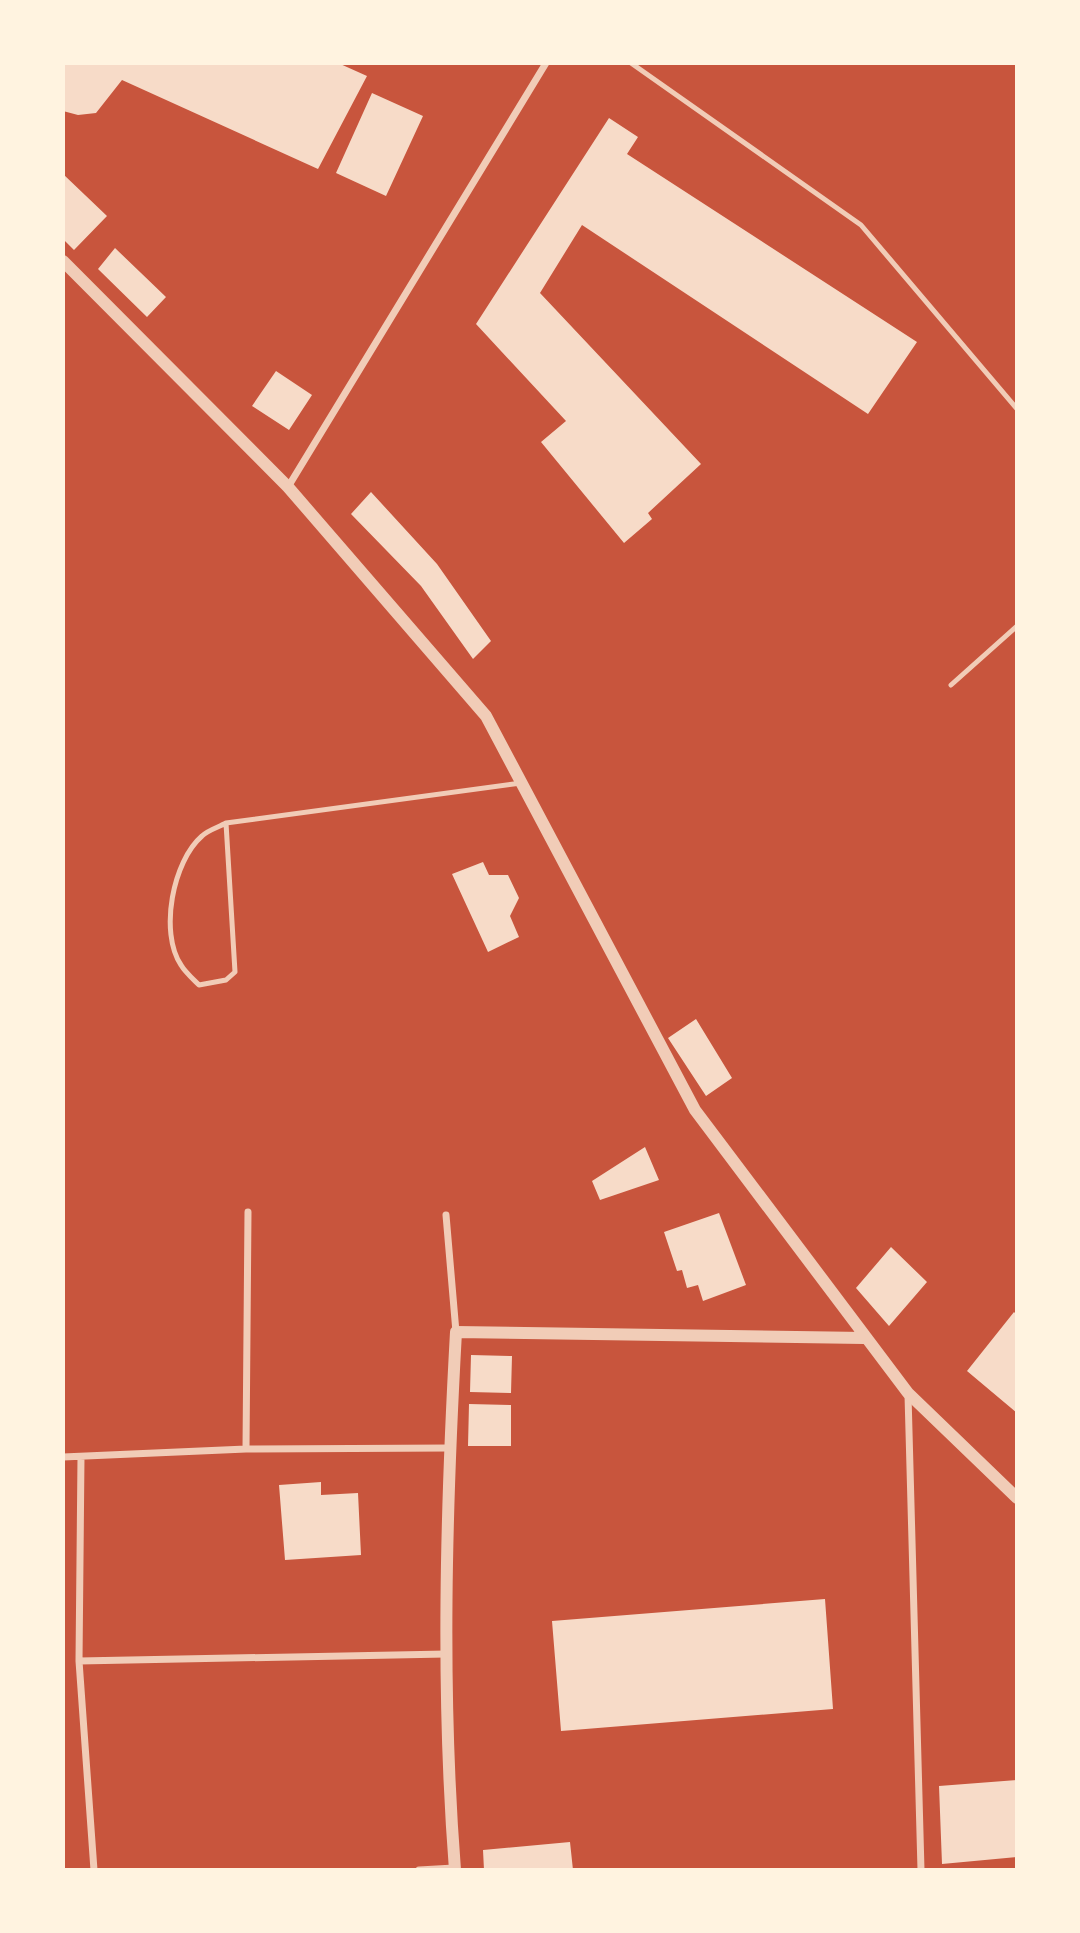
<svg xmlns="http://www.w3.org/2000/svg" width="1080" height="1933" viewBox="0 0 1080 1933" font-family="'Archivo Narrow',sans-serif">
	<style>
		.building { fill: #f7dbc8 }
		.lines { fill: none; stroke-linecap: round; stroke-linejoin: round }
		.service { stroke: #f1ccb7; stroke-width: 5 }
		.minor { stroke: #f1ccb7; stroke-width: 7 }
		.tertiary { stroke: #f1ccb7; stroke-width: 12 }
	</style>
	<rect width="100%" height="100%" fill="#c8553d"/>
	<path class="building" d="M67,63h271l29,13 -49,93 -196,-89 -26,33 -18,2 -15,-4v-44z
		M372,93l51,23 -37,80 -50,-23z
		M609,118l29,19 -11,17 290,188 -49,72 -286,-189 -42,68 161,171 -53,49 4,6 -28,24 -83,-101 25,-21 -90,-97z
		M63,174l44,42 -33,34 -11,-11z
		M115,248l51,49 -19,20 -49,-48z
		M276,371l36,24 -23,35 -37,-24z
		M371,492l66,72 54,77 -18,18 -52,-73 -70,-72z
		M483,862l6,13h19l11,23 -9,18 9,21 -31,15 -36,-78z
		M696,1019l36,59 -26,18 -38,-58z
		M645,1147l14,33 -59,20 -8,-19z
		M719,1213l27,72 -43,16 -5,-16 -11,3 -5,-18 -5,1 -13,-39z
		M891,1247l36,35 -38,44 -33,-38z
		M1014,1312l3,3v98l-50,-42z
		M471,1355l41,1 -1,37 -41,-1z
		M469,1404l42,1v41h-43z
		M321,1482v13l37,-2 3,62 -76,5 -6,-75z
		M825,1599l8,110 -272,22 -9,-110z
		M1017,1780v77l-75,7 -3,-78z
		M570,1842l3,28h-89l-1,-20z"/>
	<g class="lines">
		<path class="service" d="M631,63l230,162 156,184
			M951,685l66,-59
			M226,823l9,149 -9,8 -27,5c-6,-6 -14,-13 -18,-20 -22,-33 -8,-104 21,-129 6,-6 17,-9 24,-13l295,-40"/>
		<path class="minor" d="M288,487l258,-424
			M446,1215l10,117
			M908,1395l13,475
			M246,1449l2,-237
			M63,1457l183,-8 204,-1
			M81,1457l-2,204 15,209
			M79,1661l367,-7
			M419,1870l35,-2"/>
		<path class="tertiary" d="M63,261l225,226 198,229 209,394 213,283 109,105
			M455,1870c-14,-179 -9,-359 1,-538l408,6"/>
	</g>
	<rect width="1080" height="1933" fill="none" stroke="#fff3e0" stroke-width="130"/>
</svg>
